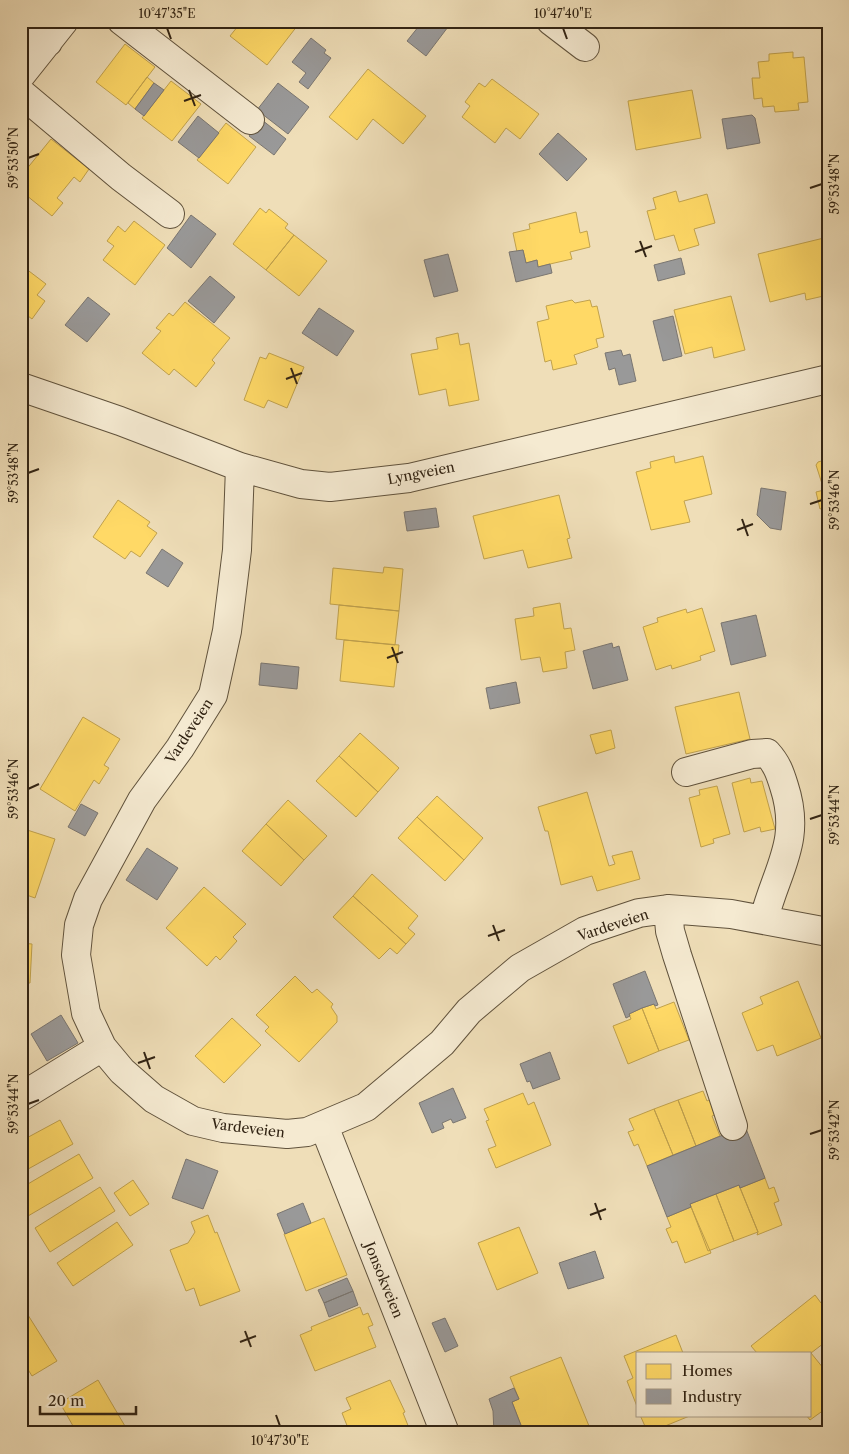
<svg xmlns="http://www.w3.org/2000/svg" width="849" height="1454" viewBox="0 0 849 1454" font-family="'Libre Caslon Text',serif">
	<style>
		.homes { fill: #ffd966; stroke: #c1a24d }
		.industry { fill: #999; stroke: #7a7671 }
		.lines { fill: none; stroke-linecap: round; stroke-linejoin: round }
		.minor-casing { stroke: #60523c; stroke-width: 30 }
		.minor { stroke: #f5ead1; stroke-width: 28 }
		.ticks { fill: none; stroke: #312313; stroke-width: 2 }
		.labels { text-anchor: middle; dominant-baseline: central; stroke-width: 5; stroke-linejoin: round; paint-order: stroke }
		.street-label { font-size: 14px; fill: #312313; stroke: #f5ead1 }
		.neatline { fill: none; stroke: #312313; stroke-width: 2 }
		.ticks-label { font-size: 12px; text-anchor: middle; fill: #312313 }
	</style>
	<rect width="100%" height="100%" fill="#efdeb8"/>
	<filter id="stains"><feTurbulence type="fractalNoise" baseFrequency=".004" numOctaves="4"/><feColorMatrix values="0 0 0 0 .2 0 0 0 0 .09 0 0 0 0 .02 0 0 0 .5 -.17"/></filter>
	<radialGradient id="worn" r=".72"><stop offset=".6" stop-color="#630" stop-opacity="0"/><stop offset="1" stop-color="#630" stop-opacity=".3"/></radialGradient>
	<path class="homes" d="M242,21h59l-34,44 -37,-29z
		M383,21h16l-7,8z
		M125,44l30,23 -29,38 -30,-23z
		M793,52v6l11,-1 4,45 -10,1 1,7 -24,2 -1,-6 -11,1 -1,-9 -8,1 -2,-21h8l-2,-16 11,-1v-7z
		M368,69l58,47 -23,28 -30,-25 -16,21 -28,-23z
		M147,77l7,6 -19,26 -7,-6z
		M492,79l47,35 -19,25 -14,-11 -11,15 -33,-26 8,-11 -5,-4 14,-19 6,4z
		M171,81l30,23 -29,37 -30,-23z
		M692,90l9,48 -65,12 -8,-49z
		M226,123l30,24 -28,37 -31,-24z
		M51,139l38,30 -9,13 -6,-5 -17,21 6,5 -11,13 -31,-25v-15z
		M676,191l3,11 28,-8 8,29 -21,6 5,16 -20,6 -5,-16 -19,5 -8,-29 9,-2 -3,-11z
		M260,208l6,5 3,-4 19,15 -3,4 9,7 -28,35 -33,-26z
		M576,212l4,21 7,-2 3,16 -20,5 2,7 -22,5 -12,3 -1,-7 -11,3 -3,-13 -6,2 -4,-19 17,-4 -1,-5z
		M134,221l31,24 -30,40 -32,-25 11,-14 -7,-5 11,-15 7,6z
		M294,235l33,26 -28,35 -33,-26z
		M828,237v58l-22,5 -1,-7 -35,9 -12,-48z
		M21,265l25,19 -9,11 8,6 -13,18 -8,-6 -3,3z
		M731,296l14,54 -31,8 -2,-11 -27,7 -11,-44z
		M572,300l3,3 15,-3 2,7 5,-1 7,31 -8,2 2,8 -24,8 3,9 -24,6 -2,-10 -6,2 -8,-40 12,-3 -3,-13z
		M185,302l45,36 -18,22 3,3 -19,24 -22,-18 -5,6 -27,-22 19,-22 -5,-3 13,-15 4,3z
		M458,333l2,12 9,-2 10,57 -30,6 -3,-17 -27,6 -8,-41 27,-5 -2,-11z
		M269,353l35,14 -17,41 -19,-8 -4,8 -20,-8 16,-43 6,2z
		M674,456l1,7 28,-7 9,38 -28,7 6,21 -39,8 -15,-58 15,-4 -1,-6z
		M828,459v48l-8,2 -4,-17 8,-2 -8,-25 2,-3z
		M559,495l11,43 -3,1 5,19 -44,10 -5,-18 -39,9 -11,-43z
		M118,500l32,22 -3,4 10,7 -17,24 -9,-6 -6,8 -32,-22z
		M384,567l19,2 -4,42 -69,-7 3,-36 50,5z
		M560,603l4,26 7,-1 4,22 -10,2 2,16 -24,4 -3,-15 -19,3 -6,-41 19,-3 -1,-8z
		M339,605l60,6 -4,34 -59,-6z
		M702,608l13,43 -15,5 1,4 -29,9 -1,-4 -15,5 -13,-43 15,-5 -1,-4 29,-9 1,4z
		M344,640l55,5 -5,42 -54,-6z
		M739,692l11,47 -64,15 -11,-47z
		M83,717l37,22 -16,26 5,3 -10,16 -5,-4 -19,31 -35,-22z
		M611,730l4,18 -19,6 -6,-19z
		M360,733l39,35 -21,24 -39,-36z
		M339,756l39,36 -22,25 -40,-36z
		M750,778l1,5 11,-2 13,48 -14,3 -1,-5 -16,5 -12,-49z
		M717,786l13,48 -17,5 1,4 -13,4 -12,-49 11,-3 -1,-5z
		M587,792l22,74 6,-2 -3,-8 20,-5 8,28 -43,12 -5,-15 -31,9 -13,-54h-3l-7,-24z
		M437,796l46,42 -19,22 -47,-43z
		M288,800l39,36 -23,24 -38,-36z
		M417,817l47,43 -19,21 -47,-43z
		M266,824l38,36 -23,26 -39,-35z
		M21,828l34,11 -20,59 -14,-5z
		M372,874l46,42 -10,12 7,6 -9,10 -53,-48z
		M204,887l42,37 -13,13 4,4 -17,19 -4,-4 -9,10 -41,-38z
		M353,896l53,48 -9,10 -7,-6 -11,11 -46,-42z
		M21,943l11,1 -2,39h-9z
		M295,976l17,17 5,-4 16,15 -2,3 6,9v6l-38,40 -34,-31 4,-4 -13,-12z
		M798,981l23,57 -44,18 -4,-11 -16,6 -15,-38 21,-9 -3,-7z
		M674,1002l15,38 -30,11 -17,-43 12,-4 2,5z
		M642,1008l17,43 -31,13 -15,-38 18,-7 -2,-5z
		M232,1018l29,27 -37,38 -29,-27z
		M703,1091l4,10 4,-2 6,15 -5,2 8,20 -24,10 -18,-46z
		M523,1093l5,12 6,-3 17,43 -55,23 -8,-19 8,-3 -10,-25 3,-1 -5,-11z
		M678,1100l18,46 -23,9 -19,-46z
		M654,1109l19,46 -26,11 -9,-22 -4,2 -6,-14 6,-2 -5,-11z
		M60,1120l13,24 -52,29v-32z
		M79,1154l14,24 -65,38 -7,-12v-16z
		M765,1178l4,11 5,-2 5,14 -5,2 8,22 -25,10 1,-3 -18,-44z
		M133,1180l16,24 -19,12 -16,-23z
		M739,1185l19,47 -24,9 -18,-47z
		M100,1187l15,24 -65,41 -15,-24z
		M716,1194l18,47 -26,10 -18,-47z
		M691,1207l20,46 -26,10 -8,-22 -5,2 -6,-14 5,-2 -4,-10z
		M208,1215l7,18 2,-1 23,59 -40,15 -6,-18 -8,3 -16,-41 18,-7 7,-11 -4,-10z
		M324,1218l23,57 -41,16 -22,-57z
		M117,1222l16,23 -60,41 -16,-23z
		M519,1227l19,46 -41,17 -19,-47z
		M815,1295l6,8 7,-5v42l-17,13 17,21v33l-18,13 -4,-5h4v-62h-53l-6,-7z
		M21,1304l36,57 -25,15 -11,-18z
		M360,1307l3,8 5,-2 5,12 -5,2 8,20 -61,24 -15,-36 12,-5 -1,-3z
		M676,1335l7,18h-45v56l-11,-28 6,-3 -9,-22z
		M561,1357l30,74 -4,2h-63l-12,-31 7,-3 -9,-22z
		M98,1380l31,53h-52l-17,-30z
		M390,1380l15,32 -2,1 8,20h-61l-8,-20 9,-4 -5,-11z
		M640,1415h52l-44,18z
		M827,1422l1,11h-21z"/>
	<path class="industry" d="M423,21h26l2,2 -25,33 -19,-15z
		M311,38l15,12 -2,3 7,5 -23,31 -9,-7 7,-9 -14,-11z
		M154,83l10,7 -20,26 -9,-7z
		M278,83l31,24 -21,27 -31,-24z
		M752,115l3,3 5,25 -33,6 -5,-30z
		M198,116l21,17 -20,25 -21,-16z
		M262,120l24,19 -12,16 -25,-19z
		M558,133l29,26 -20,22 -28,-27z
		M191,215l25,19 -25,34 -24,-20z
		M523,250l3,13 11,-3 1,7 12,-3 2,9 -36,9 -7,-30z
		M448,254l10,37 -24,6 -10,-37z
		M681,258l4,16 -27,7 -4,-16z
		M210,276l25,21 -21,26 -26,-22z
		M88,297l22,17 -23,28 -22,-17z
		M828,306v22l-5,-21z
		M319,308l35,23 -17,25 -35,-23z
		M673,316l9,40 -19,5 -10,-40z
		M621,350l2,6 7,-2 6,27 -17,4 -4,-17 -6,2 -4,-17z
		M761,488l25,4 -5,38 -11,-2 -13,-13z
		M436,508l3,19 -32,4 -3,-19z
		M162,549l21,14 -15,24 -22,-14z
		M756,615l10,41 -35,9 -10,-42z
		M612,643l1,5 6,-2 9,34 -35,9 -10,-38z
		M261,663l38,4 -2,22 -38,-4z
		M516,682l4,21 -30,6 -4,-21z
		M81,804l17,9 -13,23 -17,-9z
		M147,848l31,20 -21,32 -31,-20z
		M645,971l13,34 -3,1 -1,-2 -12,4 -13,6 1,2 -4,2 -13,-34z
		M61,1015l17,28 -31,18 -16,-27z
		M550,1052l10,27 -27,10 -3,-8 -3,1 -7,-18z
		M453,1088l13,30 -13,5 -2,-4 -9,4 2,5 -12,5 -13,-30z
		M745,1126l20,52 -25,10 -1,-3 -49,19 1,3 -24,10 -20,-51z
		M186,1159l32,12 -15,38 -31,-11z
		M303,1203l8,20 -26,11 -8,-20z
		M595,1251l9,27 -36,11 -9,-26z
		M347,1278l6,13 -29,12 -6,-13z
		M353,1291l5,14 -29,12 -5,-14z
		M445,1318l13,28 -13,6 -13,-29z
		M514,1388l5,11 -7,3 12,31h-30l-1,-22 -4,-12z"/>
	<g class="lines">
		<defs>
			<path id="minor" d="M24,21l24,21
				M122,21l128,99
				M551,21l34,26
				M21,75l43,-54
				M21,93l100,84 49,37
				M21,387l99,34 120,46 61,17 29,3 79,-9 419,-99
				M240,467l-3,83 -10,81 -14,64 -33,53 -38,52 -54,99 -9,26 -3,30 10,58 16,34 20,24 32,28 39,22 30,7 64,6 20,-2 59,-25 76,-64 27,-32 51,-43 65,-37 54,-18 29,-4 63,5 97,18
				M686,772l66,-18 15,-1c10,11 13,20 17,33 18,55 -7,82 -20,133
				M668,909l2,22 7,24 56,171
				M21,1097l81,-50
				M324,1126l121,307"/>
		</defs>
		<use href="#minor" class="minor-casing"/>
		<use href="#minor" class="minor"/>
	</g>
	<path class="ticks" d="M167,28l4,11M563,28l4,11M189,90l6,16M184,101l17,-6M28,158l11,-4M810,188l12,-4M640,241l6,16M635,252l17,-6M291,368l6,16M286,379l16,-6M28,473l11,-4M810,504l12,-4M742,519l6,17M737,530l16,-6M392,647l6,16M387,658l16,-6M28,789l11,-5M810,819l12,-4M493,925l6,16M488,936l17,-6M144,1052l6,17M138,1063l17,-6M28,1104l11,-4M810,1134l12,-4M595,1203l6,17M590,1215l16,-6M245,1331l6,16M240,1342l16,-6M276,1415l4,11"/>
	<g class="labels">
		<g class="street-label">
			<text transform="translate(421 473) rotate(-11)">Lyngveien</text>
			<text transform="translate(189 731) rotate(-57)">Vardeveien</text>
			<text transform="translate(613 925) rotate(-18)">Vardeveien</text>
			<text transform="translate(248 1128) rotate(7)">Vardeveien</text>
			<text transform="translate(384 1280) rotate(68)">Jonsokveien</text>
		</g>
	</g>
	<rect width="849" height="1454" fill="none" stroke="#efdeb8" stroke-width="55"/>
	<rect x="636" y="1352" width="175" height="65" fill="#f5ead1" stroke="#a79a85"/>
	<rect x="646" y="1364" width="25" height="15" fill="#ffd966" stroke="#a79a85"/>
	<text x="682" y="1376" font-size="15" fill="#312313">Homes</text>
	<rect x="646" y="1389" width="25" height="15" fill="#999999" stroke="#a79a85"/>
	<text x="682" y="1402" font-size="15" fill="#312313">Industry</text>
	<path d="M40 1406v8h96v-8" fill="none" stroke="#312313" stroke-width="2.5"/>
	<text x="48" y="1406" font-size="15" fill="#312313" stroke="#f5ead1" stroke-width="4" paint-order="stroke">20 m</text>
	<rect x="28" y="28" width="794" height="1398" class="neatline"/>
	<g class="ticks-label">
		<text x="167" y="18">10°47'35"E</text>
		<text x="563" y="18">10°47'40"E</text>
		<text transform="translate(14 158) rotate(-90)" y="4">59°53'50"N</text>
		<text transform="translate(835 184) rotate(-90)" y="4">59°53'48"N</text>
		<text transform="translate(14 473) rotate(-90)" y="4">59°53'48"N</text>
		<text transform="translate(835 500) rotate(-90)" y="4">59°53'46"N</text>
		<text transform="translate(14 789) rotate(-90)" y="4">59°53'46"N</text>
		<text transform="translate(835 815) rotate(-90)" y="4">59°53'44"N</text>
		<text transform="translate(14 1104) rotate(-90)" y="4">59°53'44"N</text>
		<text transform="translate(835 1130) rotate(-90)" y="4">59°53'42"N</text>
		<text x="280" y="1445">10°47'30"E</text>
	</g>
	<rect width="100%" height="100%" filter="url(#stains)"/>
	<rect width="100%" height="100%" fill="url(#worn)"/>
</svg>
